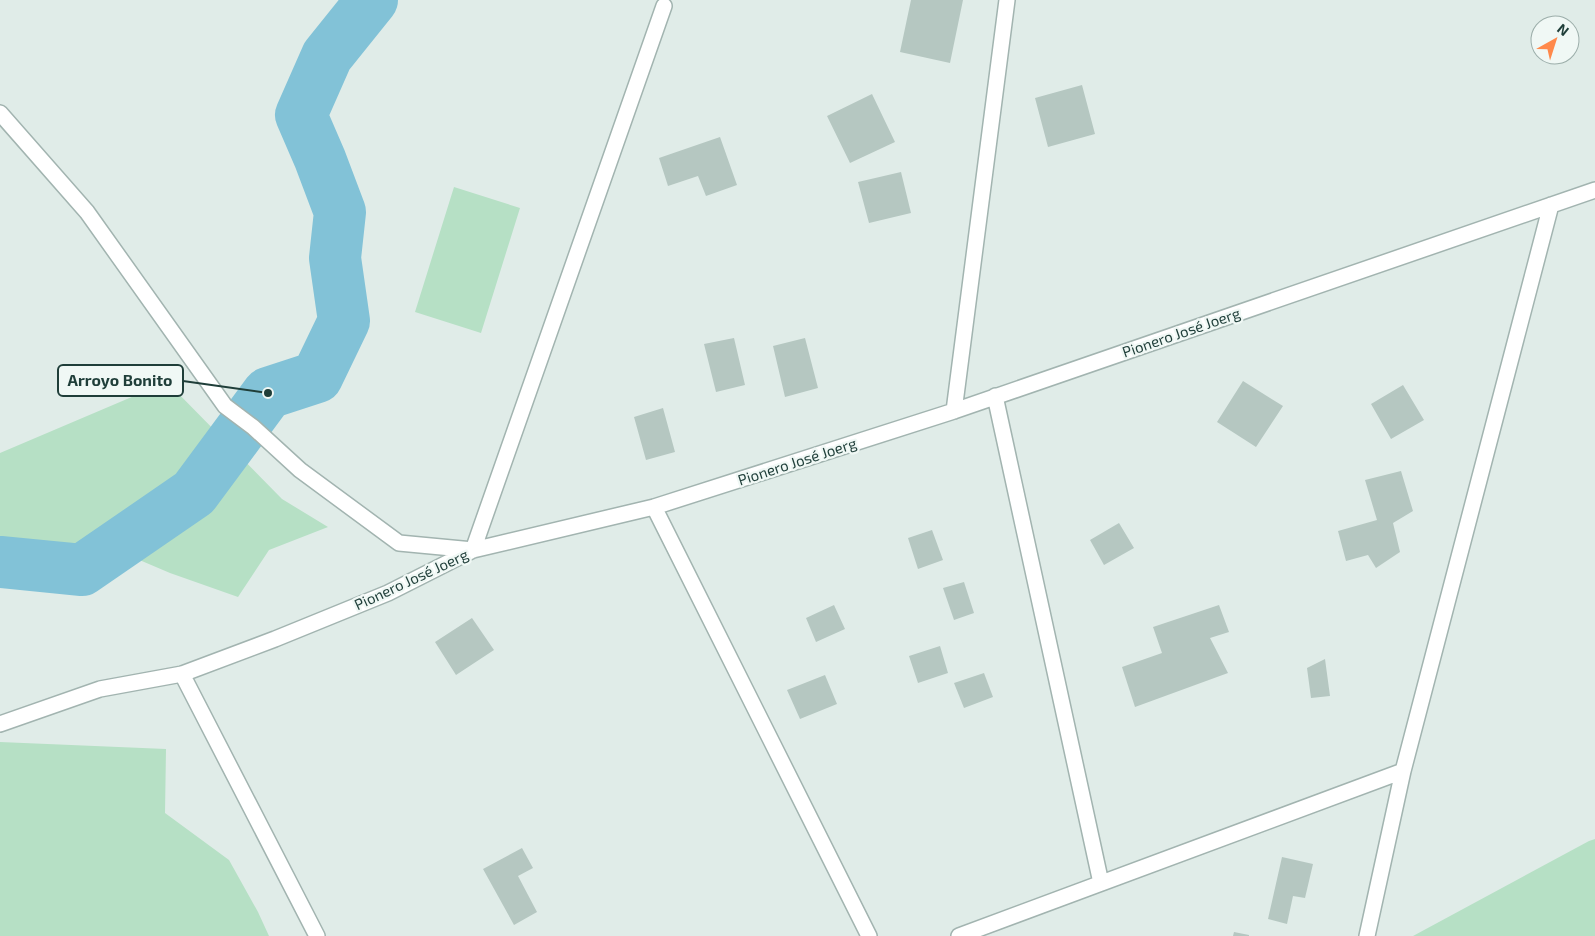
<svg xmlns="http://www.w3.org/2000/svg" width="1595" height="936" viewBox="0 0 1595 936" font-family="'Exo 2',sans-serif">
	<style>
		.green { fill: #b6e0c5 }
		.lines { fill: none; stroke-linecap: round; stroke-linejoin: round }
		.river { stroke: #82c2d7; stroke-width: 52 }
		.building { fill: #b5c7c1 }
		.minor-casing { stroke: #a2b4b0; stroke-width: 18 }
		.minor { stroke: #fff; stroke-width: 15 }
		.labels { text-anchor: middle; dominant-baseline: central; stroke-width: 4.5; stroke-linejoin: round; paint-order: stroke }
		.street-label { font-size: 15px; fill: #1f3e39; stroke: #f0f8f5 }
		.leader { fill: none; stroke: #1f3e39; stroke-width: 2 }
		.callout-dot { fill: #1f3e39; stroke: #f0f8f5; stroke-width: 2 }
		.callout { fill: #f0f8f5; stroke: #1f3e39; stroke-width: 2 }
		.callout-label { font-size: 16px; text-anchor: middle; font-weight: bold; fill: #1f3e39 }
	</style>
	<rect width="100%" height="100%" fill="#e0ece8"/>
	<path class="green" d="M454,187l66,21 -39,125 -66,-21z
		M167,382l115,117 46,28 -59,23 -31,47 -68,-24 -47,-20 -107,1 -16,19v-120z
		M0,742l166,7 -1,64 64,47 29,52 11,24h-269z
		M1595,839v97h-182l176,-95z"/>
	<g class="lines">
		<path class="river" d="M0,562l82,8 112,-77 74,-100 49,-16 27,-56 -9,-63 5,-46 -20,-53 -19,-44 26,-59 45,-56"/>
	</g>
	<path class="building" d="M911,0h52l-13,63 -50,-11z
		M1082,85l13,49 -47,13 -13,-49z
		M872,94l23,48 -45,21 -23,-47z
		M720,137l17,48 -31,11 -8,-20 -30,10 -9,-28z
		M901,172l10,41 -42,10 -11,-41z
		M734,338l11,47 -29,7 -12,-48z
		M805,338l13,50 -33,9 -12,-51z
		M1243,381l40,25 -27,41 -39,-25z
		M1403,385l21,35 -33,19 -20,-35z
		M663,408l12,44 -29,8 -12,-43z
		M1401,471l12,40 -20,12 7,29 -24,16 -8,-13 -22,6 -8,-30 39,-11 -12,-40z
		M1119,523l15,25 -30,17 -14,-25z
		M932,530l11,30 -25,9 -10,-31z
		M964,582l10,31 -20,7 -11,-32z
		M834,605l11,24 -29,13 -10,-24z
		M1219,605l10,27 -19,6 18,35 -93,34 -13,-40 40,-14 -9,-26z
		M472,618l22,32 -38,25 -21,-33z
		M940,646l8,27 -30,10 -9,-27z
		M1325,659l5,37 -19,2 -4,-30z
		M984,673l9,24 -29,11 -10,-25z
		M825,675l12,29 -37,15 -13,-29z
		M522,848l11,20 -15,8 19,36 -23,13 -31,-56z
		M1282,857l31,7 -8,34 -12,-2 -6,28 -19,-5z
		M1234,932l15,3v1h-16z"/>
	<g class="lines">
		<defs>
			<path id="minor" d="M0,113l87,99 138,194 28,21 47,43 99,73 74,7 191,-544
				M995,396l106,487
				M954,411l53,-411
				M654,507l215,429
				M182,674l135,262
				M0,724l100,-35 82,-15 93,-35 113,-46 85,-43 181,-43 300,-96 641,-221
				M959,936l444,-165
				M1367,936l36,-165 148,-566"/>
		</defs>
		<use href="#minor" class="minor-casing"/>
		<use href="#minor" class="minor"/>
	</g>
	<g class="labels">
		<g class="street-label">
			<text transform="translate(1181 332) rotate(-19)">Pionero José Joerg</text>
			<text transform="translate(797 461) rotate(-18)">Pionero José Joerg</text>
			<text transform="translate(411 579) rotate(-25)">Pionero José Joerg</text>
		</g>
	</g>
	<path class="leader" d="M268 393L183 381"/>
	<circle class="callout-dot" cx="268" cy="393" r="5"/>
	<rect class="callout" x="58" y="365" width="125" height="31" rx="5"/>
	<g class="callout-label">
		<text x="120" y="386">Arroyo Bonito</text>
	</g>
	<g transform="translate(1555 40) rotate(39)"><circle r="24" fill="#f0f8f5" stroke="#9caeaa"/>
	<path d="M0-4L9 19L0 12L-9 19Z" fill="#ff894b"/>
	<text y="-8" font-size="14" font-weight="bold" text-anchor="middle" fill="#1f3e39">N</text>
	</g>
</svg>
